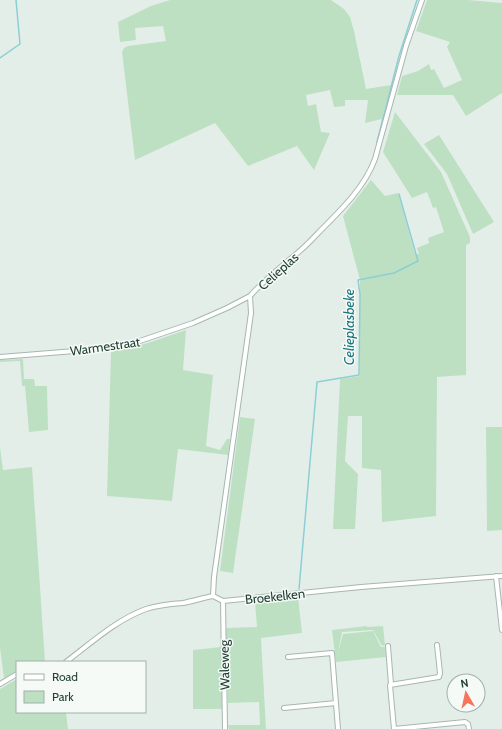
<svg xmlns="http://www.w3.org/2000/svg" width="502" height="729" viewBox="0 0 502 729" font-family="Cabin,sans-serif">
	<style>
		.green { fill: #bde0c3 }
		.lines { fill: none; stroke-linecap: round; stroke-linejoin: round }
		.stream { stroke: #8bcfd4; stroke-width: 1.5 }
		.street-casing { stroke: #a6b7b0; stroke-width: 6 }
		.street { stroke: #fff; stroke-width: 4 }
		.labels { text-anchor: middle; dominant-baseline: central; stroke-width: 3; stroke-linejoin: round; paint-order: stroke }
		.street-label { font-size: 13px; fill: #234136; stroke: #f5faf7 }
		.water-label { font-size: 14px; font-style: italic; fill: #1a767f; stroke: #f5faf7 }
	</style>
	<rect width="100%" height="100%" fill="#e4eee9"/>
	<path class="green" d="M170,0h161l13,9 6,8 4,14 12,58 25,-4 -9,34 -17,4 3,-23h-23v6l-11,1 -4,-17 -24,5 2,11 8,-2 5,28 9,1 -16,37 -17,-24 -49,20 -33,-43 -80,37 -13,-108 2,-4 4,-2 38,-5 -3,-15 -28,2 1,12 -16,2 -2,-20 33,-16z
		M427,0h41l34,3v90l-36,23 -13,-21h-56l5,-19 16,-5 11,-7 2,6 3,-1 10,19 18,-8 -15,-33 3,-5 -34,-11z
		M395,112l46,60 29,65v6l-4,2v130l-29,2 -1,139 -54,6 -1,-52 -19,-2v-52h-14l-3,45 13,13 -3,55h-22l7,-150 20,-3v-96l-17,-64 28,-36 14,16 13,-3 17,61h4l-2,-6 12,-5 -1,-5 16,-6 -8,-25 -3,1 -6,-16 -15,6 -29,-46z
		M439,135l55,87 -21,12 -26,-60 -23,-30z
		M186,330l-3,40 30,5 -7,71 14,4 7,-11h3l-2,16 -50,-6 -6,52 -65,-5 4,-144 37,-9z
		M23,359l1,20h10l1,7h12l1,44 -19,2 -4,-46h-3l-2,-25 -20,1v-2z
		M240,417l15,2 -22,154 -13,-2z
		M486,427h16v103l-15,1z
		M0,447l3,23 29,-3 13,195h-28v9l-13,7 -4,-30z
		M298,597l4,36 -41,5 5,91h-37l-1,-4h32l-1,-23 -31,1 -2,-75 31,-1 -2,-25z
		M367,626v1l16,-1 2,19 -3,1 -9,-16 -31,2 -4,20 5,-18 30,-3 8,16h4l1,10 -50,5 -4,-32z
		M221,647l1,62h-29v-59z
		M17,679v33h49l2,17h-68v-40z"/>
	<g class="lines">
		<path class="stream" d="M0,58l20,-14 -4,-44
			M377,142l22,-86 18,-56
			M299,589l18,-207 42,-7 1,-81 -2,-14 36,-7 24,-12 -19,-67"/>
		<defs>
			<path id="street" d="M0,357l87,-7 44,-6 62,-21 34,-15 23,-12
				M496,576l6,54
				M213,596l1,-19 37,-264 -1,-17c15,-17 35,-32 52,-47 8,-7 15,-15 22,-22 20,-20 41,-41 51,-68l31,-113 16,-46
				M223,601l2,128
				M388,646l3,38
				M288,657l44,-4 6,76
				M66,662c25,-19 50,-42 80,-53 12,-4 24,-5 37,-6 10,-2 20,-5 30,-7l10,5 138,-14 141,-11
				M0,684l17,-10
				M284,708l52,-5
				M394,729l-4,-44 49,-8 1,-4 -3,-28
				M394,729l71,-7 3,2 1,5"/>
		</defs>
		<use href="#street" class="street-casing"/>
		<use href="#street" class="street"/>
	</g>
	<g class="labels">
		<g class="street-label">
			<text transform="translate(278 271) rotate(-42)">Celieplas</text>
			<text transform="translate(105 346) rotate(-8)">Warmestraat</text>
			<text transform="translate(275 596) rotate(-6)">Broekelken</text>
			<text transform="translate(224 665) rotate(-91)">Waleweg</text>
		</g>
		<g class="water-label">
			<text transform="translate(349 327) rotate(-90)">Celieplasbeke</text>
		</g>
	</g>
	<rect x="16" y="661" width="130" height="52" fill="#f5faf7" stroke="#a1b0aa"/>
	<rect x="24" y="674" width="20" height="6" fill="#ffffff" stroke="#a1b0aa"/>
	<text x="52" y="681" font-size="12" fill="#234136">Road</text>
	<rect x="24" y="691" width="20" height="12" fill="#bde0c3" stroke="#a1b0aa"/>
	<text x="52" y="701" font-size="12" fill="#234136">Park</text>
	<g transform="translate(466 693) rotate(351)"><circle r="19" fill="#f5faf7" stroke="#a1b0aa"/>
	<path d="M0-3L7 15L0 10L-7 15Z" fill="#f6745a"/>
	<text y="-6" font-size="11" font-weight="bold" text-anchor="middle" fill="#234136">N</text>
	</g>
</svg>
